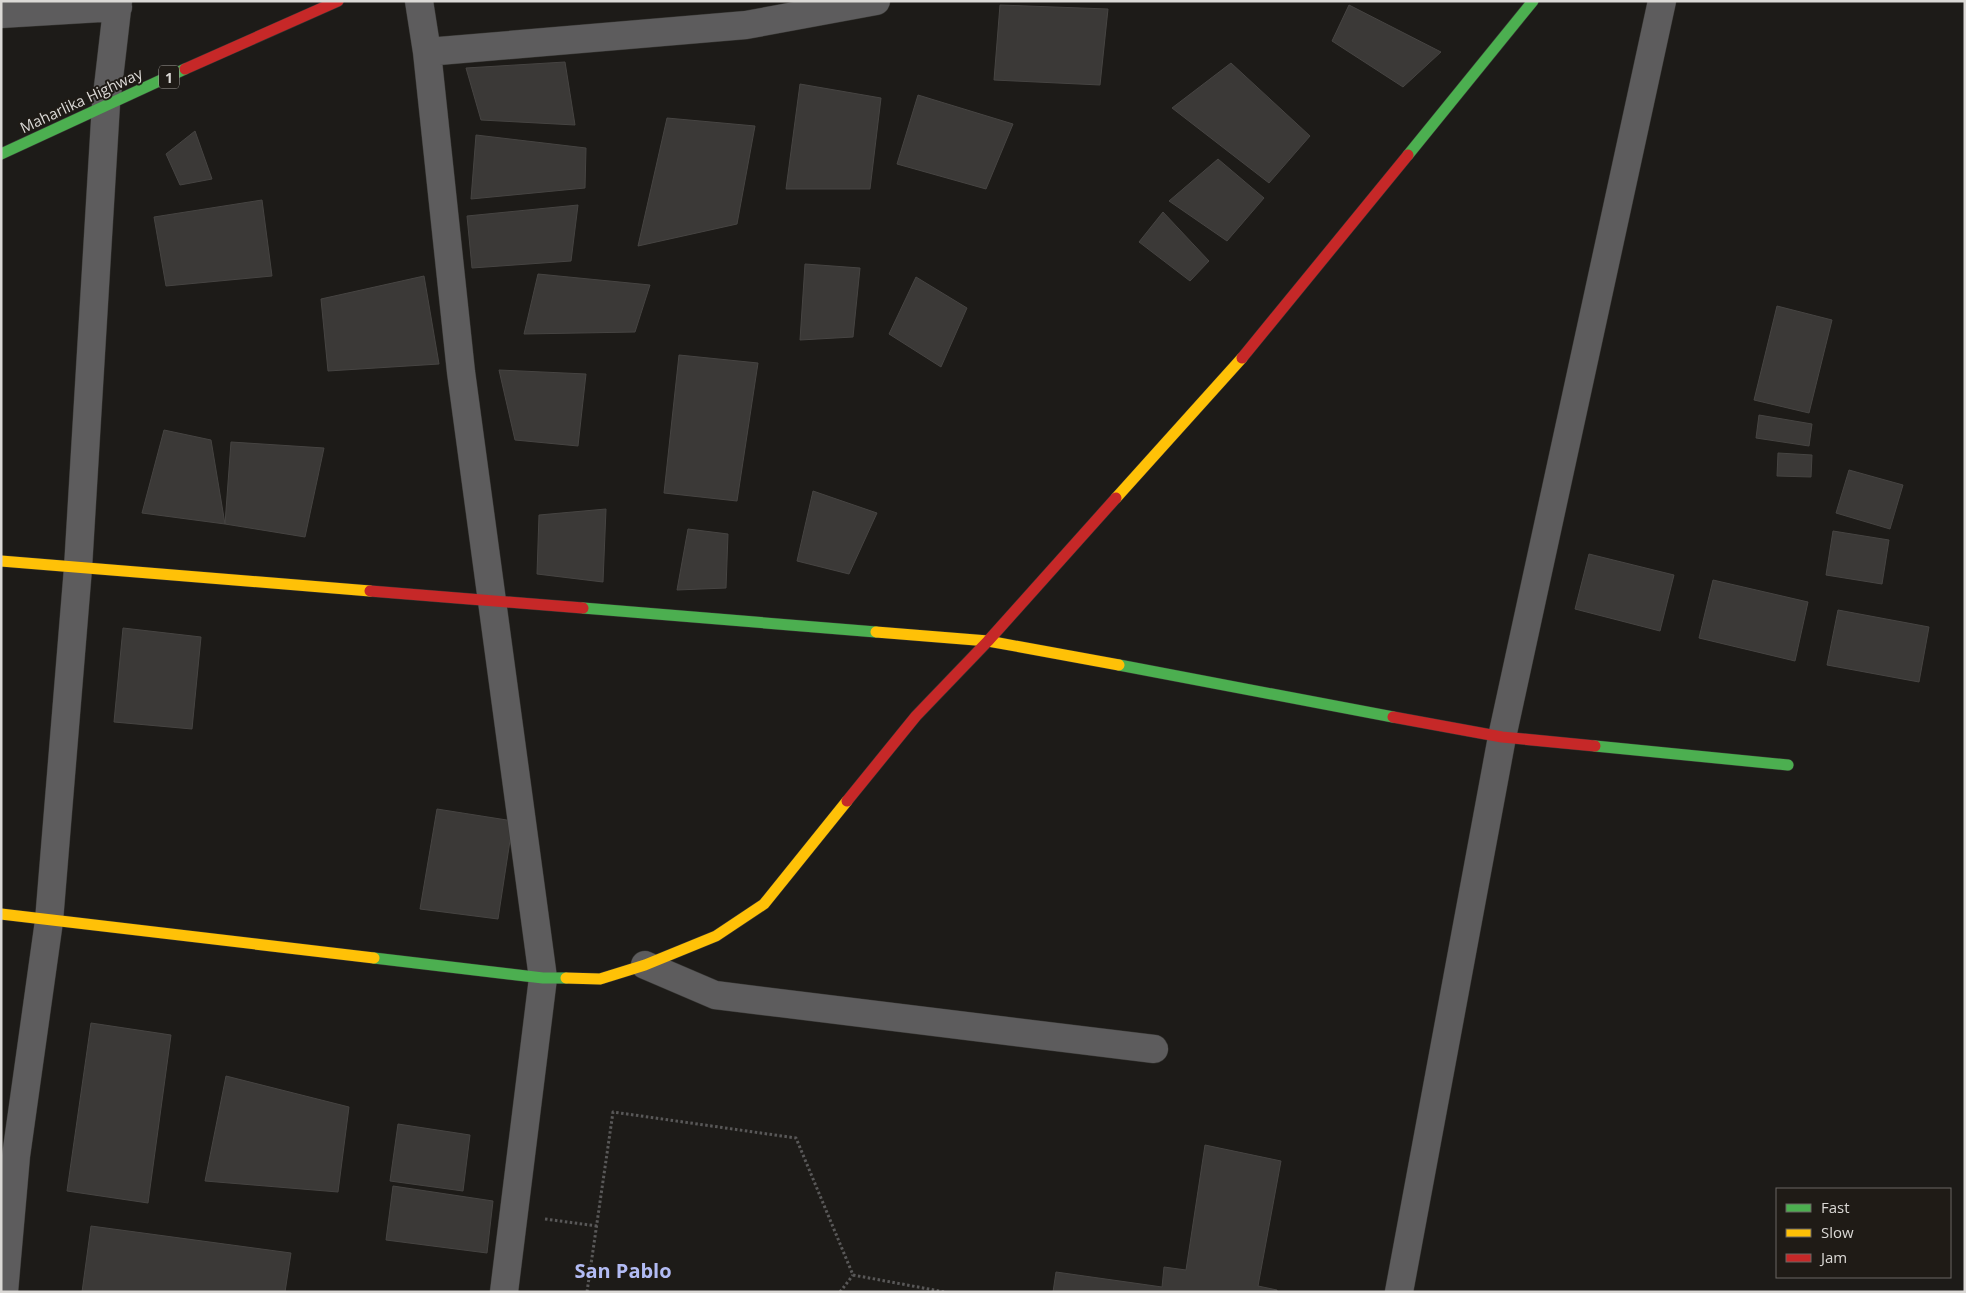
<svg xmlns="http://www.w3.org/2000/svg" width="1966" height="1293" viewBox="0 0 1966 1293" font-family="'Open Sans',sans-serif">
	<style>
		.building { fill: #3b3937; stroke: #464442 }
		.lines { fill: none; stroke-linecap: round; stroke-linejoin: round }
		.street-casing { stroke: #373633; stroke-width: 29 }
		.fast-casing { stroke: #373633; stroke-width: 12 }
		.slow-casing { stroke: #373633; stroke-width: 12 }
		.jam-casing { stroke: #373633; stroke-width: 12 }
		.path { stroke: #595858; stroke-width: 3; stroke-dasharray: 2.5 2.5; stroke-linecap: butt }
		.street { stroke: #5d5c5d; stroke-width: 28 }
		.fast { stroke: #4caf50; stroke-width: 11 }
		.slow { stroke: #ffc107; stroke-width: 11 }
		.jam { stroke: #c62828; stroke-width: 11 }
		.labels { text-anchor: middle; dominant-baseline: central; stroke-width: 4; stroke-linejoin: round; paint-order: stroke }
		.shield { fill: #1f1b16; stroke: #a3a09c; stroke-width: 1 }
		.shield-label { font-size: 14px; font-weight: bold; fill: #dbd9d6 }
		.street-label { font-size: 15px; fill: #dbd9d6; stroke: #1f1b16 }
		.district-label { font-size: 20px; font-weight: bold; fill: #b2bbf3; stroke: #1f1b16 }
	</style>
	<rect width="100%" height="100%" fill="#1d1b18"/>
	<path class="building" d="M1000,5l108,4 -8,76 -106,-5z
		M1349,5l92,47 -38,35 -71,-46z
		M565,62l10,63 -94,-5 -15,-52z
		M1231,63l79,73 -41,47 -97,-75z
		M800,84l81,14 -11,91h-84z
		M918,95l95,29 -27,65 -89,-25z
		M667,118l88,8 -18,98 -99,22z
		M195,131l17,48 -32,6 -14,-31z
		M476,135l110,13 -1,40 -114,11z
		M1218,159l46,39 -37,43 -58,-40z
		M262,200l10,76 -106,10 -12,-69z
		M578,205l-7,56 -99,7 -5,-52z
		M1163,212l46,49 -19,20 -51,-39z
		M805,264l55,4 -7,69 -53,3z
		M538,274l112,11 -15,47 -111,2z
		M424,276l15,88 -111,7 -7,-72z
		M916,277l51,31 -26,59 -52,-33z
		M1777,306l55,14 -23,93 -55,-13z
		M679,355l79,8 -21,138 -73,-8z
		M499,370l87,4 -8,72 -63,-6z
		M1759,415l53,9 -3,22 -53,-8z
		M164,430l47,10 14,84 -83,-11z
		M231,442l93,6 -19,89 -80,-13z
		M1778,453l34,2 -1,22 -34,-1z
		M1849,470l54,15 -13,44 -54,-16z
		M813,491l64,22 -28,61 -52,-13z
		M606,509l-3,73 -66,-8 2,-59z
		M688,529l40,5 -2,54 -49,2z
		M1833,531l56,9 -7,44 -56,-9z
		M1589,554l85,21 -14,56 -85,-22z
		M1713,580l95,22 -13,59 -96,-23z
		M1838,610l91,17 -10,55 -92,-17z
		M123,628l78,9 -9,92 -78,-7z
		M437,809l76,12 -15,98 -78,-10z
		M91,1023l80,12 -23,168 -81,-12z
		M226,1076l123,31 -11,85 -133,-11z
		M398,1124l72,11 -7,56 -73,-10z
		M1205,1145l76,16 -23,125 19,4v2h-224l3,-20 106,15 2,-20 22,3z
		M393,1186l100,15 -6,52 -101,-13z
		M91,1226l200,27 -6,39h-203z"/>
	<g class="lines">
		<defs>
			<path id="street" d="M419,1l8,51 34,320 82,606 -39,314
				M1,14l117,-7
				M427,52l319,-27 130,-24
				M645,965l70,30 439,54
				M4,1292l12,-136 33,-235 29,-353 28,-464 12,-103
				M1399,1292l103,-555 160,-736"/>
			<path id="fast" d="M1,154l184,-85
				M1408,155l125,-154
				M583,608l293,24
				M1119,665l274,52
				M1595,746l193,19
				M374,958l169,20h23"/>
			<path id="slow" d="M1116,498l126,-140
				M1,561l369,30
				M876,632l112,9 131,24
				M1,914l373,44
				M566,978l34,1 45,-14 71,-29 48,-32 83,-103"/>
			<path id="jam" d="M185,69l153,-68
				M1242,358l166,-203
				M370,591l213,17
				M1393,717l109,20 93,9
				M847,801l69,-85 72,-75 128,-143"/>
		</defs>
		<use href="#street" class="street-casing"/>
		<use href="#fast" class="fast-casing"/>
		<use href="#slow" class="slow-casing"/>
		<use href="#jam" class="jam-casing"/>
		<path class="path" d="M545,1219l52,7
			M853,1275l92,17
			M587,1292l26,-180 183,26 57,137
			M840,1292l13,-17"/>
		<use href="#street" class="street"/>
		<use href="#fast" class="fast"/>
		<use href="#slow" class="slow"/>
		<use href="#jam" class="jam"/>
	</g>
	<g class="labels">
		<rect class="shield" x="159" y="65.5" width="20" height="23" rx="4"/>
		<g class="shield-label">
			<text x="169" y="77">1</text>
		</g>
		<g class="street-label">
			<text transform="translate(81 100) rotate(-25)">Maharlika Highway</text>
		</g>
		<g class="district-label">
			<text x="623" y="1270">San Pablo</text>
		</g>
	</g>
	<rect width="1966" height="1293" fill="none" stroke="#dbd9d6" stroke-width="5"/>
	<rect x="1776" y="1188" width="175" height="90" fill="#1f1b16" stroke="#6a6763"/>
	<rect x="1786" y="1204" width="25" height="8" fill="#4caf50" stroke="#6a6763"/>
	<text x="1821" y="1213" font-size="15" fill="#dbd9d6">Fast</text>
	<rect x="1786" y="1229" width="25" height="8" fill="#ffc107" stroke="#6a6763"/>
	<text x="1821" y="1238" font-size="15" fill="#dbd9d6">Slow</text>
	<rect x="1786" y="1254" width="25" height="8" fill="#c62828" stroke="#6a6763"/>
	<text x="1821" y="1263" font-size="15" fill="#dbd9d6">Jam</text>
</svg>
